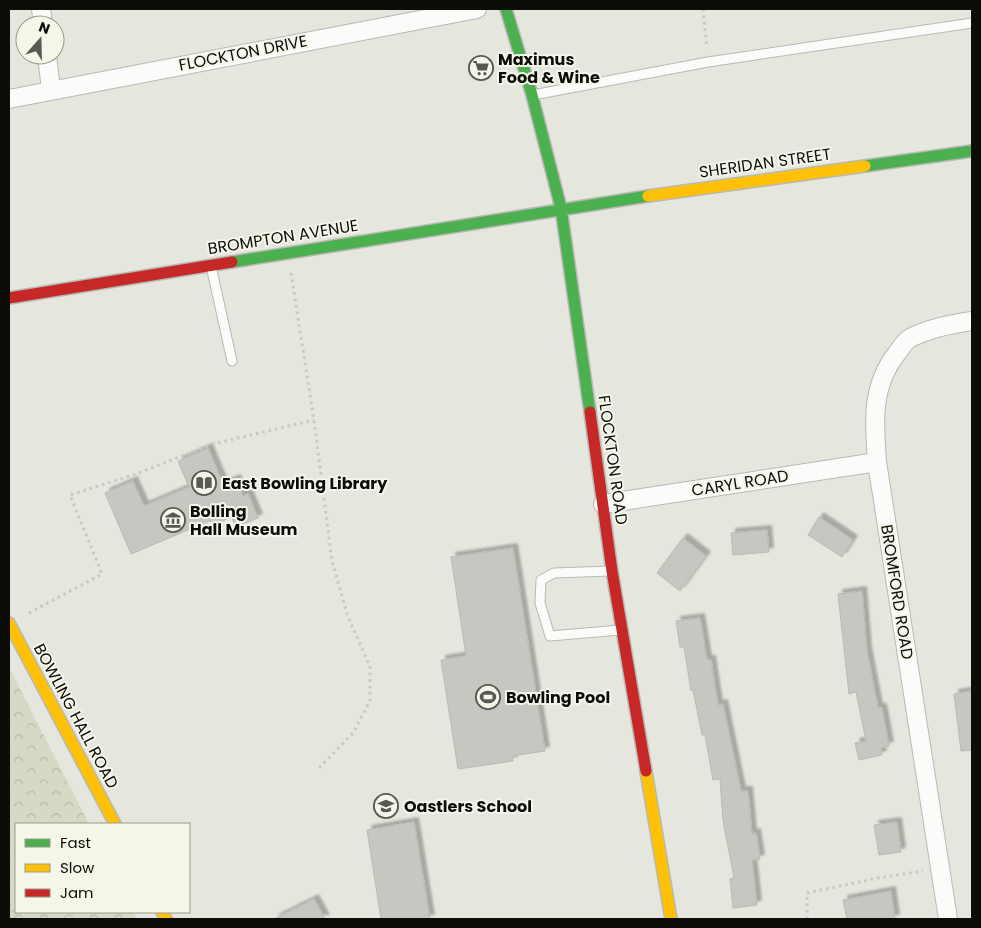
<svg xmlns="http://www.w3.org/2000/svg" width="981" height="928" viewBox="0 0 981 928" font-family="Poppins,sans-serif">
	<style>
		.park { fill: url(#park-crowns) }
		.building { fill: #c6c7c1; stroke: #b9bab4; filter: url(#shadow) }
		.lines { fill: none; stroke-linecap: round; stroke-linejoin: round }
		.lane-casing { stroke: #b8b9b4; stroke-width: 11 }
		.street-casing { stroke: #b8b9b4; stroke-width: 20 }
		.fast-casing { stroke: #b8b9b4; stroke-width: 14 }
		.slow-casing { stroke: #b8b9b4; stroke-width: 14 }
		.jam-casing { stroke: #b8b9b4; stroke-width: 14 }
		.path { stroke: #c7c7c5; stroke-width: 3; stroke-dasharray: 2.5 4; stroke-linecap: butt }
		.lane { stroke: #fbfbfa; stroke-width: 9 }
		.street { stroke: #fbfbfa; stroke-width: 18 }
		.fast { stroke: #4caf50; stroke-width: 11 }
		.slow { stroke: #ffc107; stroke-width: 11 }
		.jam { stroke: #c62828; stroke-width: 11 }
		.labels { text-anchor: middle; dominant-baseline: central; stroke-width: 4; stroke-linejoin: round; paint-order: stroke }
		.street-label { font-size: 16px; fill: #0c0d08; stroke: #f4f7e8 }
		.poi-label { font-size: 16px; font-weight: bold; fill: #0c0d08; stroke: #f4f7e8; text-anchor: start }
	</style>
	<defs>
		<pattern id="park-crowns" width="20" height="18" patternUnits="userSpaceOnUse" patternTransform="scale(1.25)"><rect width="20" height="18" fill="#d6dac4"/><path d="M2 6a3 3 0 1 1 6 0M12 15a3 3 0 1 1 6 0" fill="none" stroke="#b6baa7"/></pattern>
		<filter id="shadow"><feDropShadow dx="4.5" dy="-4.5" stdDeviation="1" flood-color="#0004"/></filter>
	</defs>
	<rect width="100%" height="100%" fill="#e5e6de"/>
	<path class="park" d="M9,667l80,157h-73v88h117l4,7h-128z"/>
	<path class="building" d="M208,448l15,36 13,-5 7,17 5,-2 10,24 -22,9 -5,-11 -13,8 -9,-3 -78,33 -26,-61 28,-12 11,25 45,-19 -11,-26z
		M819,517l34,23 -11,17 -34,-22z
		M767,530l2,22 -36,3 -2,-22z
		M683,538l23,18 -26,35 -23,-18z
		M513,548l32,203 -33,5 1,5 -55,8 -17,-109 25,-4 -15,-99z
		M862,591l5,60 11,57h4l7,38 -8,2 1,7 -23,5 -4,-17 11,-2 -10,-49 -7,2 -11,-100z
		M700,618l7,42h4l7,45 5,-1 18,87h7l4,43 4,-1 4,26 -8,1 5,45 -24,3 -3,-29 4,-1 -11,-57 -3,-42 -7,1 -8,-45h-3l-9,-45 -2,1 -7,-44h-4l-4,-26z
		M972,691v59l-11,1 -7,-57z
		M414,822l16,97h-49l-14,-89z
		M897,822l4,30 -22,3 -5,-30z
		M891,891l4,28h-48l-4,-19z
		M314,899l11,20h-51z"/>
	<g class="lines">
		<defs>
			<path id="lane" d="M533,95l175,-33 264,-39
				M211,266l21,95
				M611,571l-57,2 -13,7 -1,23 10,33 70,-6"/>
			<path id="street" d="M41,9l2,16
				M47,55l4,35
				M9,99l468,-90
				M603,504l274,-42
				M948,919l-71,-457c-3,-41 -6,-76 20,-109 4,-5 8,-12 13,-15 20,-10 40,-14 62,-17"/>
			<path id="fast" d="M506,9l26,86 29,113 29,204
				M865,166l107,-15
				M232,262l416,-66"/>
			<path id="slow" d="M648,196l217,-30
				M9,623l106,201
				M646,771l25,148
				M162,912l4,7"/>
			<path id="jam" d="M9,298l223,-36
				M590,412l22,159 34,200"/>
		</defs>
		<use href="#lane" class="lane-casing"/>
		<use href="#street" class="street-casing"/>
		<use href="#fast" class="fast-casing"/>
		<use href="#slow" class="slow-casing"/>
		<use href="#jam" class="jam-casing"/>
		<path class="path" d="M703,9l4,39
			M291,273l23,147 18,141 15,53 23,53v34l-17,32 -34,35
			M29,613l73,-39 -32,-79 63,-20 80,-31 101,-24
			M9,904l8,15
			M807,919v-26l71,-15 45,-7"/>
		<use href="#lane" class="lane"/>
		<use href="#street" class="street"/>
		<use href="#fast" class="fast"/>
		<use href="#slow" class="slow"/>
		<use href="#jam" class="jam"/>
	</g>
	<defs>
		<symbol id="supermarket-ring" viewBox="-11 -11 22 22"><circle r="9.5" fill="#f4f7e8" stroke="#585953" stroke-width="1.5"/><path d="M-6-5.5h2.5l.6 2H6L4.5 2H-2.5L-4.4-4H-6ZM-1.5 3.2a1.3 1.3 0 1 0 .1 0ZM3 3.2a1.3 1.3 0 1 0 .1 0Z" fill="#585953"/></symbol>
		<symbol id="library-ring" viewBox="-11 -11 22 22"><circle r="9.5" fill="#f4f7e8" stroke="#585953" stroke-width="1.5"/><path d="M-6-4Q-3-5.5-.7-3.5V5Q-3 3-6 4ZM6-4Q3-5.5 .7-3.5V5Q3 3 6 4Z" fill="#585953"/></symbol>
		<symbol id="museum-ring" viewBox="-11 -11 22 22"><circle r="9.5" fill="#f4f7e8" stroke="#585953" stroke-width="1.5"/><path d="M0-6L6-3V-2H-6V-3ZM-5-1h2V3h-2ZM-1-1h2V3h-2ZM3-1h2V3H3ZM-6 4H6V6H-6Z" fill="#585953"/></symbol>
		<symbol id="stadium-ring" viewBox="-11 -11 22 22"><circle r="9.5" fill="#f4f7e8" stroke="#585953" stroke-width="1.5"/><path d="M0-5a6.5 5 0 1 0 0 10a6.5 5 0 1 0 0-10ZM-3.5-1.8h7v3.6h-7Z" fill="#585953"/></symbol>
		<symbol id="school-ring" viewBox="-11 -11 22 22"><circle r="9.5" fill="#f4f7e8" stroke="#585953" stroke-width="1.5"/><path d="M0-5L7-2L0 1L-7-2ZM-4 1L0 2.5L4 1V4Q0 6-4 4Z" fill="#585953"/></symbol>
	</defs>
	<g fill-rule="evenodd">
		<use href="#supermarket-ring" x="467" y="54" width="28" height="28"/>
		<use href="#library-ring" x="190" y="469" width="28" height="28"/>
		<use href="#museum-ring" x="159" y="506" width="28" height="28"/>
		<use href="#stadium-ring" x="474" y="683" width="28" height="28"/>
		<use href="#school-ring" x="372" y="792" width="28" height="28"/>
	</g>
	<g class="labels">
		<g class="street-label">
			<text transform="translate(243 53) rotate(-11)">FLOCKTON DRIVE</text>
			<text transform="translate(765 163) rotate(-8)">SHERIDAN STREET</text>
			<text transform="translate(283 237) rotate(-9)">BROMPTON AVENUE</text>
			<text transform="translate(613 460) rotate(82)">FLOCKTON ROAD</text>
			<text transform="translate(740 483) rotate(-9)">CARYL ROAD</text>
			<text transform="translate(897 592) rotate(81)">BROMFORD ROAD</text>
			<text transform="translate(76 716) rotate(62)">BOWLING HALL ROAD</text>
		</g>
		<g class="poi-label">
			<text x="498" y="59">Maximus<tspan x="498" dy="18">Food &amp; Wine</tspan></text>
			<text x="222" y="483">East Bowling Library</text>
			<text x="190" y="511">Bolling<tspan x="190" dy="18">Hall Museum</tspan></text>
			<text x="506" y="697">Bowling Pool</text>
			<text x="404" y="806">Oastlers School</text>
		</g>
	</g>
	<rect width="981" height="928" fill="none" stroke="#0c0d08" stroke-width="20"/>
	<rect x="15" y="823" width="175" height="90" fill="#f4f7e8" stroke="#97998e"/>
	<rect x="25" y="839" width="25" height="8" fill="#4caf50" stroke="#97998e"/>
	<text x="60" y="848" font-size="15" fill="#0c0d08">Fast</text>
	<rect x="25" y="864" width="25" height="8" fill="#ffc107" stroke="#97998e"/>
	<text x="60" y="873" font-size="15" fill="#0c0d08">Slow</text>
	<rect x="25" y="889" width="25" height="8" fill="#c62828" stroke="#97998e"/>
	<text x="60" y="898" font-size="15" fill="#0c0d08">Jam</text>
	<g transform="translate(40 40) rotate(20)"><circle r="24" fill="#f4f7e8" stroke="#97998e"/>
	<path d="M0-4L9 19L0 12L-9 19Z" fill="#585953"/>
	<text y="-8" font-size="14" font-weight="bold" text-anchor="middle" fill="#0c0d08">N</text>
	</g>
</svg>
